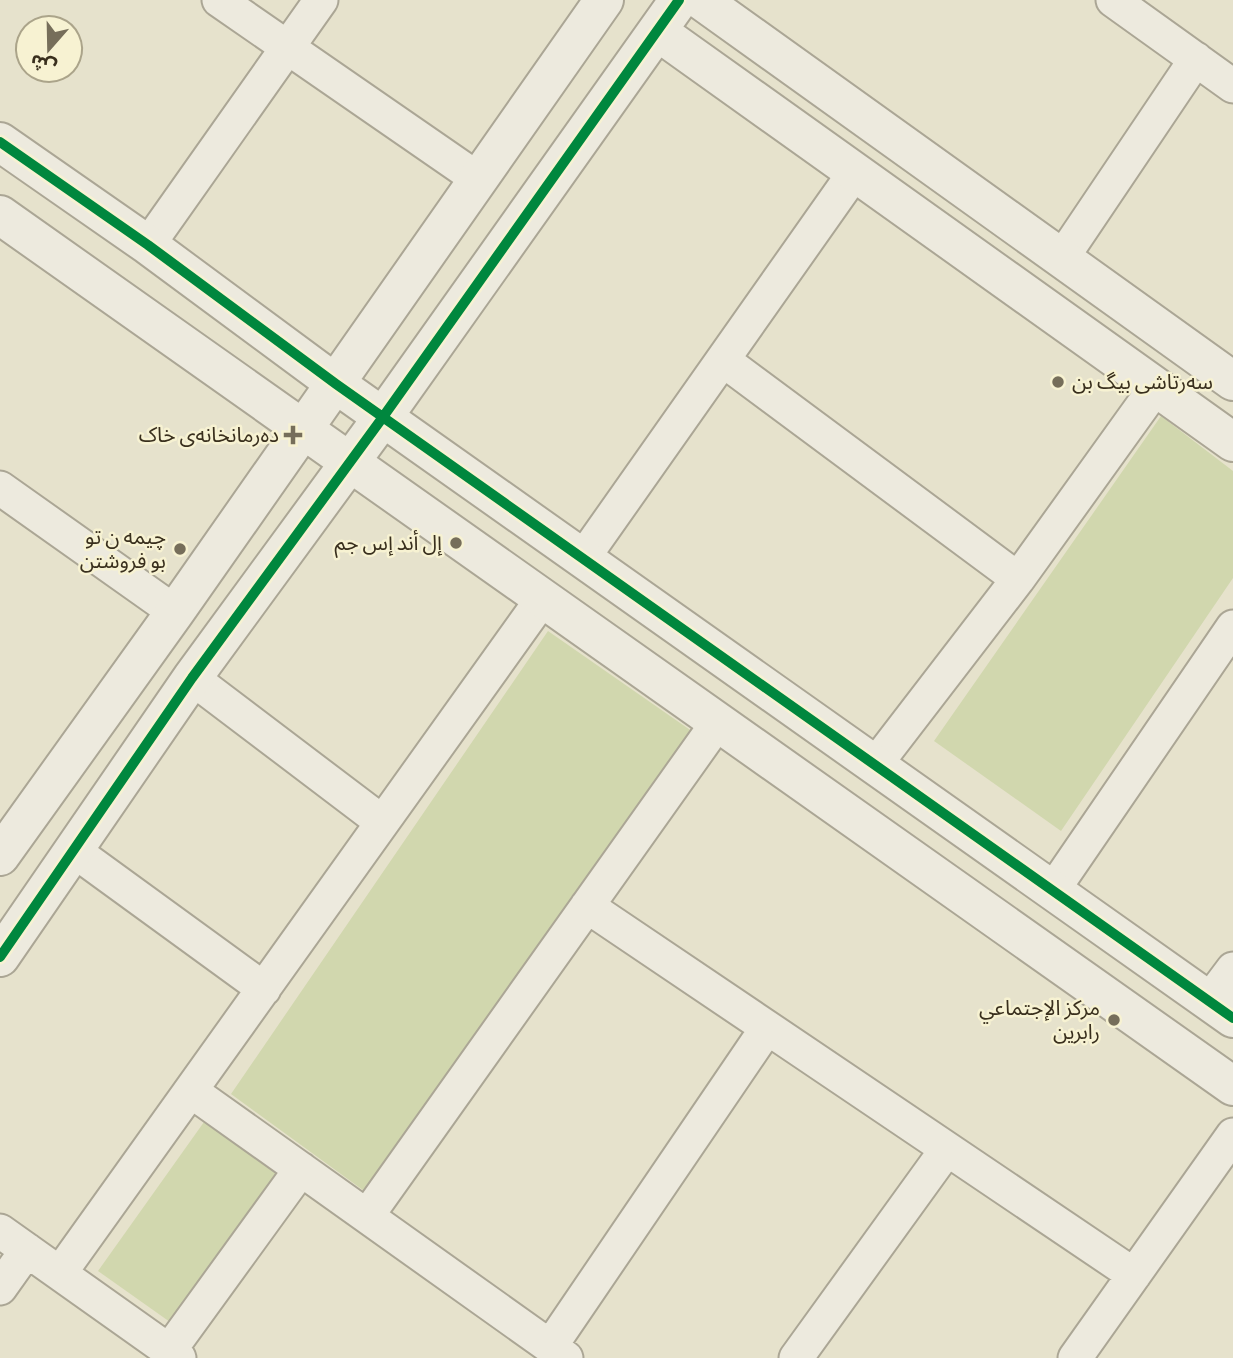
<svg xmlns="http://www.w3.org/2000/svg" width="1233" height="1358" viewBox="0 0 1233 1358" font-family="'Crimson Pro','Noto Sans Arabic',serif">
	<style>
		.green { fill: #d1d7ae }
		.lines { fill: none; stroke-linecap: round; stroke-linejoin: round }
		.minor-casing { stroke: #aba695; stroke-width: 37 }
		.tertiary-casing { stroke: #aba695; stroke-width: 42 }
		.minor { stroke: #edeade; stroke-width: 33 }
		.tertiary { stroke: #edeade; stroke-width: 38 }
		.cycleway-casing { stroke: #f7f2d2; stroke-width: 15 }
		.cycleway { stroke: #00873e; stroke-width: 10 }
		.poi-dot { fill: #766e5a; stroke: #f7f2d2; stroke-width: 2.5 }
		.labels { text-anchor: middle; dominant-baseline: central; stroke-width: 5; stroke-linejoin: round; paint-order: stroke }
		.poi-label { font-size: 21px; fill: #392f1d; stroke: #f7f2d2; text-anchor: end }
	</style>
	<rect width="100%" height="100%" fill="#e6e2cc"/>
	<path class="green" d="M1161,416l72,55v107l-172,253 -127,-90z
		M548,631l145,101 -326,461 -136,-99z
		M204,1122l73,51 -107,149 -72,-51z"/>
	<g class="lines">
		<defs>
			<path id="minor" d="M219,0l259,179
				M1113,0l120,86
				M148,245l173,-245
				M1062,258l134,-199
				M723,360l295,219
				M0,488l175,124
				M583,558l272,-386
				M192,678l190,144
				M875,765l143,-186 138,-192
				M73,850l191,139
				M1053,890l180,-263
				M587,906l547,369
				M1209,1001l24,-32
				M191,1091l375,267
				M367,1216l351,-494
				M0,1231l179,127
				M60,1273l483,-675
				M0,1288l27,-38
				M550,1347l217,-319
				M169,1351l132,-182
				M796,1358l151,-209
				M1075,1358l158,-223"/>
			<path id="tertiary" d="M701,0l532,381
				M657,31l576,411
				M0,142l148,103 188,139 897,634
				M0,215l1233,871
				M0,856l175,-244 429,-612
				M0,957l192,-279 191,-261 296,-417"/>
		</defs>
		<use href="#minor" class="minor-casing"/>
		<use href="#tertiary" class="tertiary-casing"/>
		<use href="#minor" class="minor"/>
		<use href="#tertiary" class="tertiary"/>
		<defs>
			<path id="cycleway" d="M0,142l148,103 188,139 897,634
				M0,957l192,-279 191,-261 296,-417"/>
		</defs>
		<use href="#cycleway" class="cycleway-casing"/>
		<use href="#cycleway" class="cycleway"/>
	</g>
	<g class="poi-dot">
		<circle cx="1058" cy="382" r="7"/>
		<path d="M289.5 424.5h7v7h7v7h-7v7h-7v-7h-7v-7h7z"/>
		<circle cx="456" cy="543" r="7"/>
		<circle cx="180" cy="549" r="7"/>
		<circle cx="1114" cy="1020" r="7"/>
	</g>
	<g class="labels">
		<g class="poi-label">
			<text x="1072" y="382" text-anchor="start">سەرتاشی بیگ بن</text>
			<text x="279" y="435">دەرمانخانەی خاک</text>
			<text x="166" y="537">چیمه ن تو<tspan x="166" dy="24">بو فروشتن</tspan></text>
			<text x="442" y="543">إل أند إس جم</text>
			<text x="1100" y="1008">مركز الإجتماعي<tspan x="1100" dy="24">رابرين</tspan></text>
		</g>
	</g>
	<g transform="translate(49 49) rotate(200)"><circle r="33" fill="#f7f2d2" stroke="#aba48a" stroke-width="2"/>
	<path d="M0-5L12 26L0 18L-12 26Z" fill="#766e5a"/>
	<text y="-10" font-size="19" font-weight="bold" text-anchor="middle" fill="#392f1d">ش</text>
	</g>
</svg>
